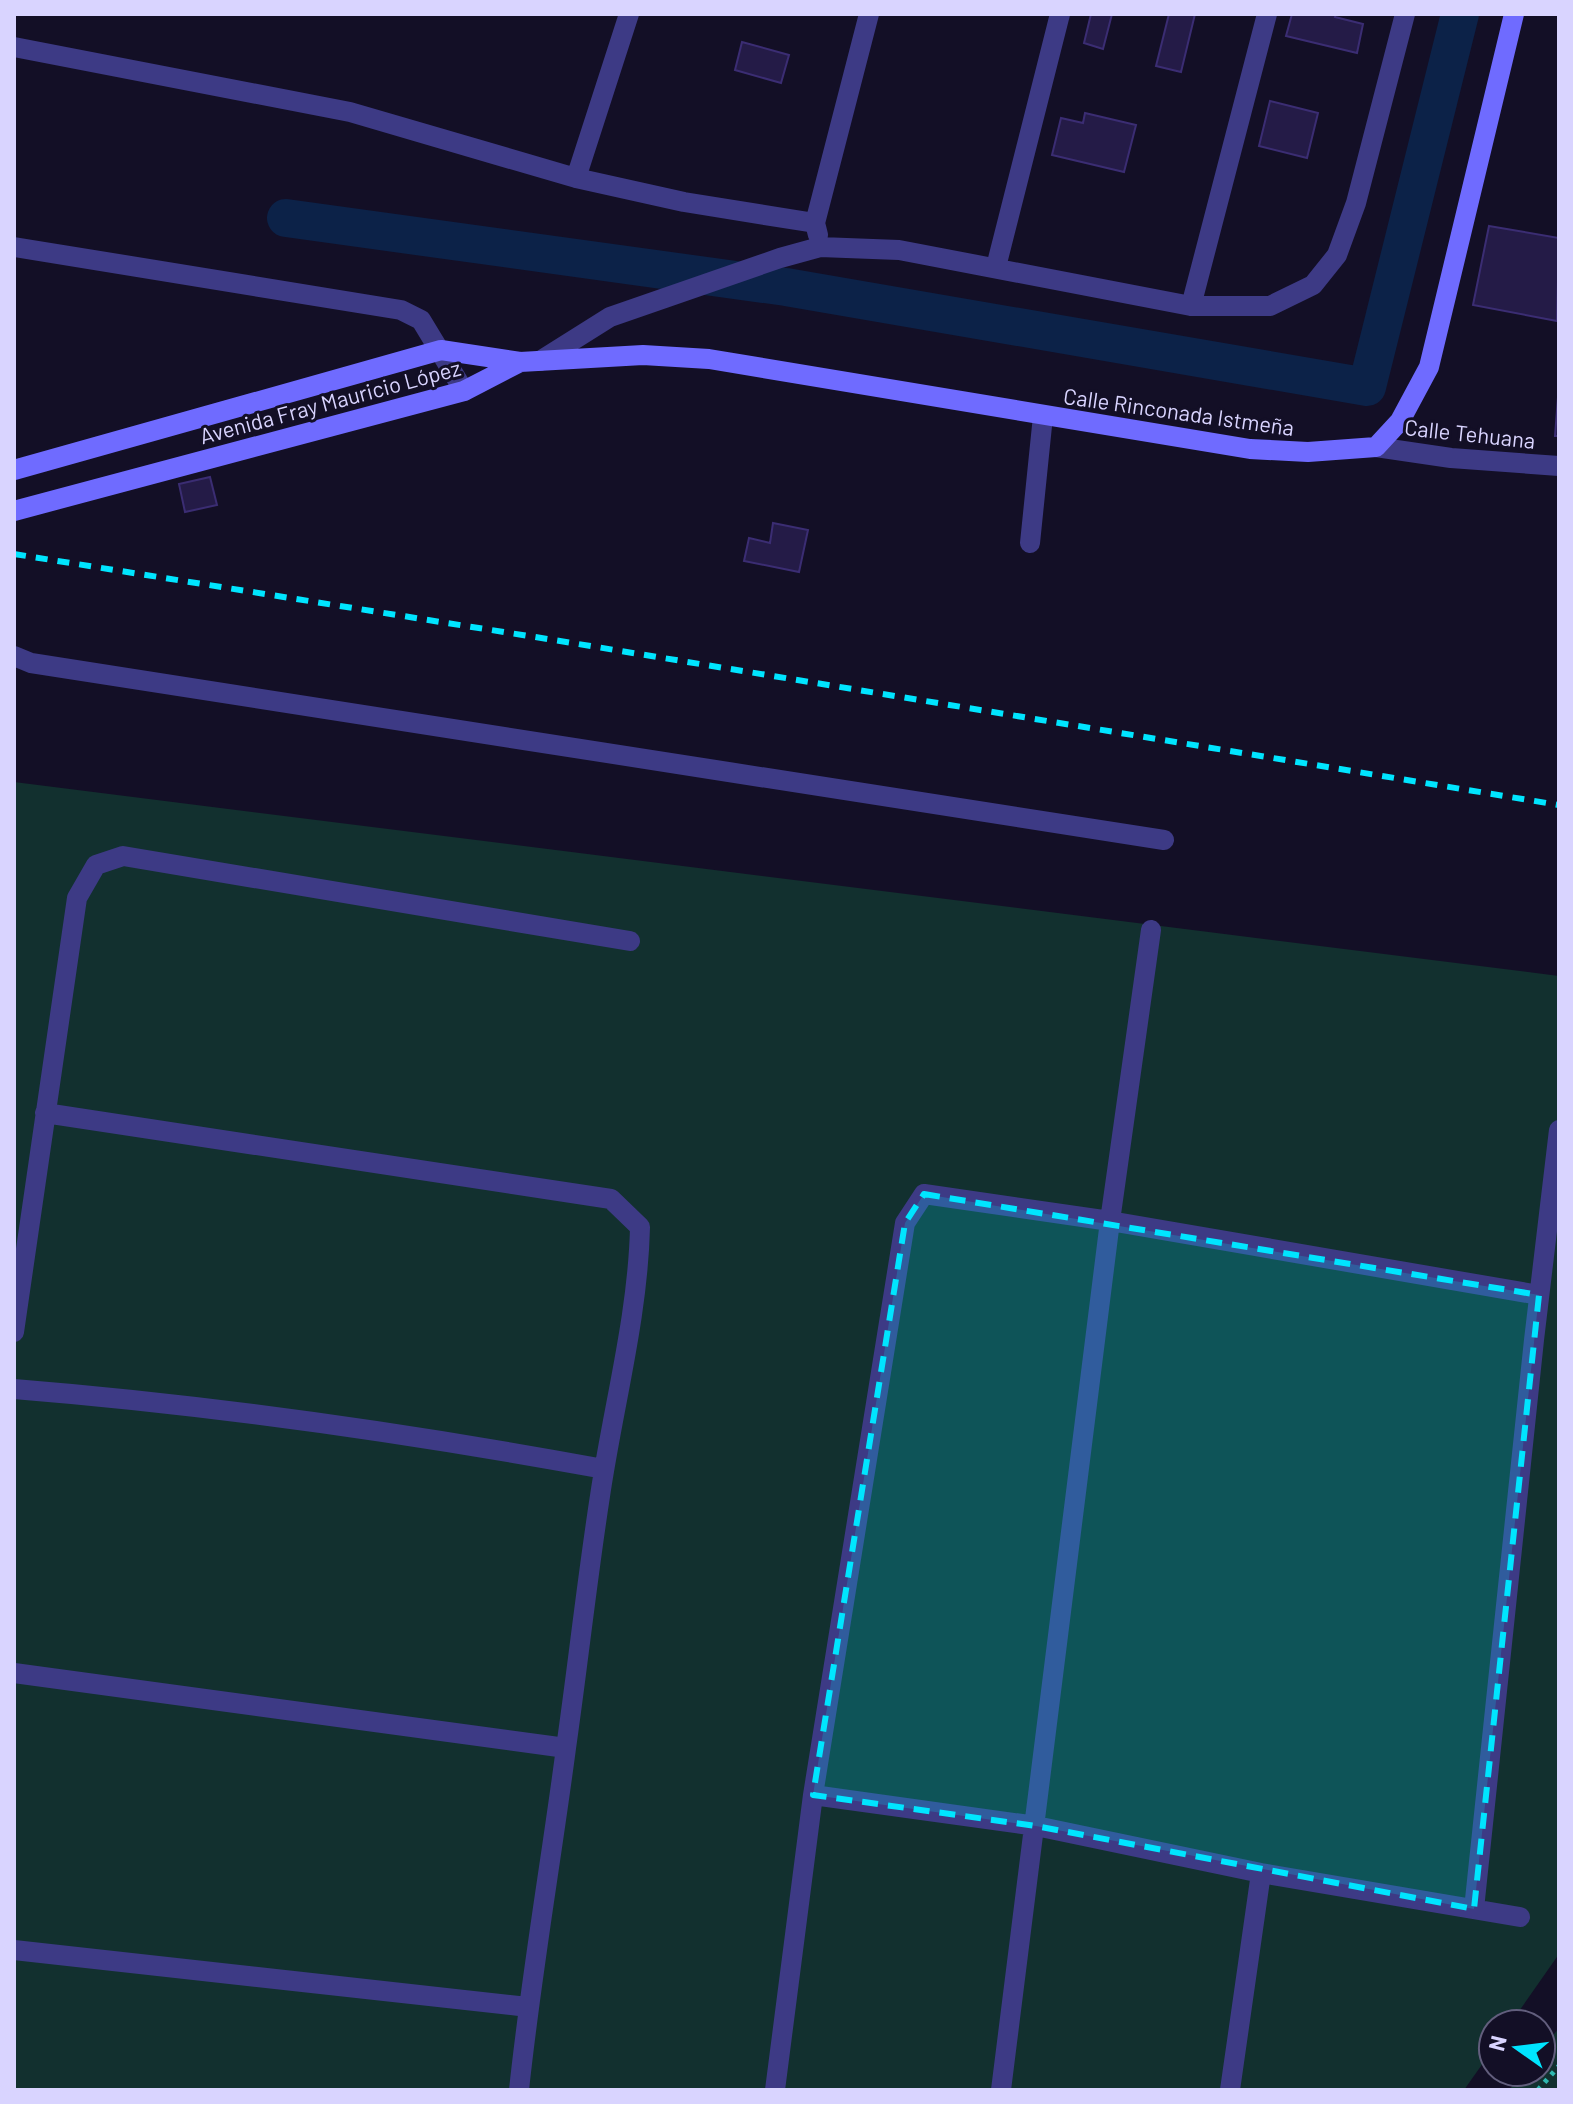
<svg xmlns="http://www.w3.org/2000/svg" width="1573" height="2104" viewBox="0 0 1573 2104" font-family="Barlow,sans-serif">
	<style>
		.green { fill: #12302f }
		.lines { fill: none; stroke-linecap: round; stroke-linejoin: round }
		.canal { stroke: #0c2248; stroke-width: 38 }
		.building { fill: #241b47; stroke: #3b2d73; stroke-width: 2 }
		.path { stroke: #2fb8b0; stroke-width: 5; stroke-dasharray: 4 6; stroke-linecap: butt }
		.street { stroke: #3d3a85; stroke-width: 20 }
		.secondary { stroke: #6f6bff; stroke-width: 20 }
		.rail { stroke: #00e5ff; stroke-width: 6; stroke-dasharray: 12 10; stroke-linecap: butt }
		.marked { fill: #00e5ff; fill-opacity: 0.2; stroke: #00e5ff; stroke-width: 6; stroke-dasharray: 16 10; stroke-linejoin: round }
		.labels { text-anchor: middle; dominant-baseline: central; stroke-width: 6; stroke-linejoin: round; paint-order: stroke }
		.street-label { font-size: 22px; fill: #d9d4ff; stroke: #130f26 }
	</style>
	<rect width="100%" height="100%" fill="#130f26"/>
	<path class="green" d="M14,782l1545,194v978l-49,70h-17v25l-29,41h-1450z
		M1559,2028v62h-50l15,-18h17v-22z"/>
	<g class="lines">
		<path class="canal" d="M286,218l500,69 581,100 93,-373"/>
	</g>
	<path class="building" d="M1091,14h21l-9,35 -19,-6z
		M1169,14h26l-14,58 -25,-6z
		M1292,14h44l-1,3 28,7 -6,29 -71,-17z
		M742,42l47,13 -8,28 -46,-13z
		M1270,101l48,12 -11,45 -48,-12z
		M1085,113l51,12 -12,47 -72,-17 9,-37 22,5z
		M1489,226l70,12 -2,83 -84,-16z
		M1559,384v52h-4z
		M210,477l7,28 -32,7 -6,-28z
		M773,523l35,7 -9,42 -55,-11 5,-23 21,5z"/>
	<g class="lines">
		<path class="path" d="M1538,2090l21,-24"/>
		<path class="street" d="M14,47l336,65 226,66 108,24 131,21
			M576,178l53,-164
			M818,235l-3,-12 54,-209
			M14,247l387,63 20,10 43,71
			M996,267l64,-253
			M1191,306l76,-292
			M540,361l70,-44 170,-59 40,-11 79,3 292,56h79l43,-21 24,-30 19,-52 49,-189
			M1376,447l75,11 108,8
			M1030,543l13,-127
			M14,656l17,7 1133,177
			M45,1113l566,86 29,28c-2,90 -27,180 -40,269 -13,84 -22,168 -34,252 -15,114 -35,228 -47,342
			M14,1332l63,-434 19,-33 27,-9 507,85
			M14,1389c198,16 394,44 590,80
			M14,1673l552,75
			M813,1795l92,-572 19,-29 186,27 429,74
			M1261,1873l259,44
			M1474,1909l60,-569 25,-210
			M14,1950l514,57
			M775,2090l38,-295 223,31 225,47 -31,217
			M1001,2090l109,-869 41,-291"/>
		<path class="secondary" d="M14,470l427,-120 79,12 123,-7 66,4 541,90 58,3 68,-5 24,-26 29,-54 85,-353
			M14,511l450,-120 56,-29"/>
		<path class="rail" d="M14,554l546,87 999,164"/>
	</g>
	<path class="marked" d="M924,1194l615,101 -65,614 -438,-83 -223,-31 92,-572z"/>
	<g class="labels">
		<g class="street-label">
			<text transform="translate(330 401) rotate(-15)">Avenida Fray Mauricio López</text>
			<text transform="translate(1179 411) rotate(8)">Calle Rinconada Istmeña</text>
			<text transform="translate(1470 433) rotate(6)">Calle Tehuana</text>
		</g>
	</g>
	<rect width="1573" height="2104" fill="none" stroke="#d9d4ff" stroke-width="32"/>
	<g transform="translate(1517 2048) rotate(284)"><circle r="38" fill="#130f26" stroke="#625e7d" stroke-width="2"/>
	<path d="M0-6L14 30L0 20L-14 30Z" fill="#00e5ff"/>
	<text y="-12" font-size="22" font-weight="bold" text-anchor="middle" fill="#d9d4ff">N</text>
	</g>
</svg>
